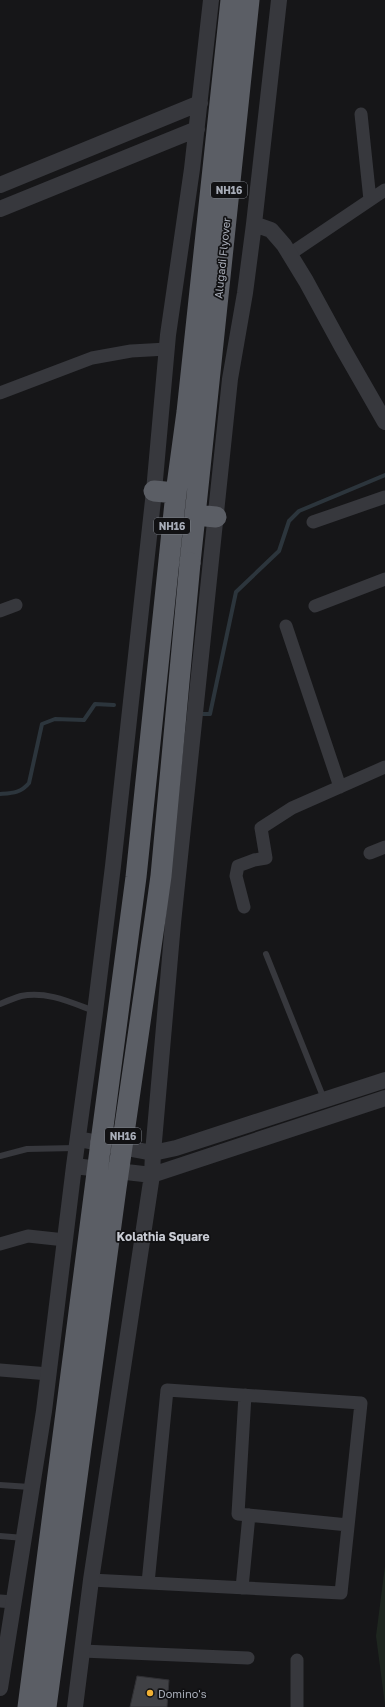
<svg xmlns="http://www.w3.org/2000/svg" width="385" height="1707" viewBox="0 0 385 1707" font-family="'Golos Text',sans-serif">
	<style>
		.green { fill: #1e261f }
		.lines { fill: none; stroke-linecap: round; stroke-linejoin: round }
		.stream { stroke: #2c353c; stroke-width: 4 }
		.building { fill: #404145; stroke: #303034 }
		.service { stroke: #37383d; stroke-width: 6 }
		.minor { stroke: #37383d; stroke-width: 13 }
		.tertiary { stroke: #37383d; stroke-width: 16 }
		.trunk { stroke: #5b5e65; stroke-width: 21 }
		.trunk-bridge { stroke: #5b5e65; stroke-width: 21 }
		.poi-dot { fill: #f2b134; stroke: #111113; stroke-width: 1.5 }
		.labels { text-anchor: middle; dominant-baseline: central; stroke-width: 3.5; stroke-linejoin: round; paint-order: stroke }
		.shield { fill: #111113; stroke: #7b7e86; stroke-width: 1 }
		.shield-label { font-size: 10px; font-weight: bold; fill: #a8adb8 }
		.street-label { font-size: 11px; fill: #a8adb8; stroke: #111113 }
		.poi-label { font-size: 11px; fill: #a8adb8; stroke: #111113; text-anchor: start }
		.neighbourhood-label { font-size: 12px; font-weight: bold; fill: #c9ccd4; stroke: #111113 }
	</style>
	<rect width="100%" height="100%" fill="#161618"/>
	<path class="green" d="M385,1566v139l-9,-69z"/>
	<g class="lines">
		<path class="stream" d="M198,714h12l26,-122 43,-41 10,-30 10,-10 86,-36
			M0,794c12,-1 21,-1 29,-11l13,-59 13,-5 29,1 11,-16 19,1"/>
	</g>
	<path class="building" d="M137,1676l32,4 -2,27h-37z"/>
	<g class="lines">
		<path class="service" d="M266,954l58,145
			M0,1004c7,-3 14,-6 21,-8 26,-5 49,6 73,15
			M0,1156l27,-7 48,-1
			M0,1485l30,2
			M0,1536l24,2"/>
		<path class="minor" d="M361,114l9,86
			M290,254l95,-64
			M0,393l92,-35 39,-7 36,-2
			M313,522l72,-25
			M315,606l70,-27
			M0,611l16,-6
			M286,626l54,161
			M370,853l15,-6
			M244,907l-8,-31 2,-10 16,-6 12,-2 -5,-30 31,-20 93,-41
			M0,1244l28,-8 37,4
			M0,1370l49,4
			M245,1395l-7,119 110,11
			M91,1580l250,13 20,-190 -194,-13 -19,193
			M242,1588l7,-73
			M0,1601l13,1
			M82,1651l166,7
			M297,1707v-47"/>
		<path class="tertiary" d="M0,185l200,-82
			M0,209l197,-80
			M254,224l17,6 13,15 22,36 36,66 43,75
			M78,1139l75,14 23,-5 209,-68
			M74,1166l78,9 233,-77
			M0,1688l44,-277 30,-245 21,-154 18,-146 41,-375 14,-156 24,-166 19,-169
			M75,1707l16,-127 61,-405 1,-22 20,-230 57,-544 15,-86 9,-69 25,-224"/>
		<path class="trunk" d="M154,491l22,2
			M195,515l21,2
			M190,563l59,-563
			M101,1142l35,-265 40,-384 11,-81 44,-412"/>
		<path class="trunk-bridge" d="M28,1707l73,-565
			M46,1707l70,-519 39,-269 6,-43 29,-313"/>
	</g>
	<circle class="poi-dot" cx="150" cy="1693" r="4"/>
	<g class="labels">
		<g class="shield">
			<rect x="211" y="182" width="36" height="16" rx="3"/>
			<rect x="154" y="518" width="36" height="16" rx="3"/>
			<rect x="105" y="1128" width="36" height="16" rx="3"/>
		</g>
		<g class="shield-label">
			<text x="229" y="190">NH16</text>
			<text x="172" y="526">NH16</text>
			<text x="123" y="1136">NH16</text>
		</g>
		<g class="street-label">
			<text transform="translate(222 258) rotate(-84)">Alugadi Flyover</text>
		</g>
		<g class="poi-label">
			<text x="158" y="1693">Domino's</text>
		</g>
		<g class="neighbourhood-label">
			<text x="163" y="1236">Kolathia Square</text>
		</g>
	</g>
</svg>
